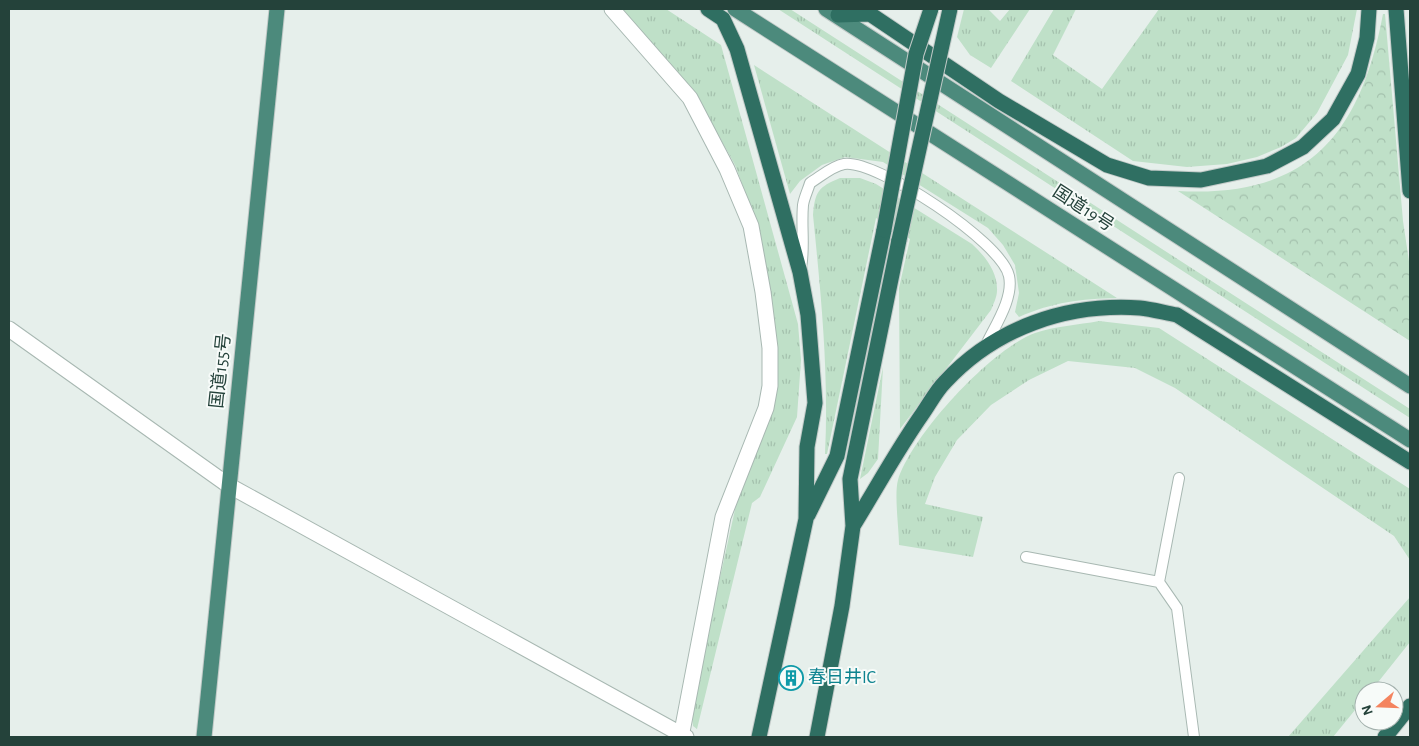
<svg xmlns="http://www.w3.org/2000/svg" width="1419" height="746" viewBox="0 0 1419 746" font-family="'Alegreya Sans','Noto Sans JP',sans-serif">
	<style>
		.grass { fill: url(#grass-tufts) }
		.forest { fill: url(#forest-crowns) }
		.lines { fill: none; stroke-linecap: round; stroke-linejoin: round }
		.service-casing { stroke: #a8b8b2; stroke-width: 12 }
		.minor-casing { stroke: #a8b8b2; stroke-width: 17 }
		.trunk-casing { stroke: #c2cac8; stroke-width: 17 }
		.motorway-casing { stroke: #c2cac8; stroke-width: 17 }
		.service { stroke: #fff; stroke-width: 10 }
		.minor { stroke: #fff; stroke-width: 15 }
		.trunk { stroke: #4c8a7c; stroke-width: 15 }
		.motorway { stroke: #2f6f62; stroke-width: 15 }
		.motorway-bridge-casing { stroke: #c2cac8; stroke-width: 17; stroke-linecap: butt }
		.motorway-bridge { stroke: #2f6f62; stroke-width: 15 }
		.labels { text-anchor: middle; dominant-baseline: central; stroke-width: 4; stroke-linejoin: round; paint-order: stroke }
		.street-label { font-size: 18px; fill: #24423a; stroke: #f7fbf9 }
		.culture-label { font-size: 18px; fill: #0d838f; stroke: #f7fbf9; text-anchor: start }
	</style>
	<defs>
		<pattern id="grass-tufts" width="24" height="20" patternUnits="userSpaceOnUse" patternTransform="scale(1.25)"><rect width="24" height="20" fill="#bfe0c8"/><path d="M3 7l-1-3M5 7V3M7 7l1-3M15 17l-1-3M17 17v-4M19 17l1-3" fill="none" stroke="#a4c1ad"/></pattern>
		<pattern id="forest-crowns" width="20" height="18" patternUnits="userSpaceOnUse" patternTransform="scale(1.25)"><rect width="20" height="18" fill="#bfe0c8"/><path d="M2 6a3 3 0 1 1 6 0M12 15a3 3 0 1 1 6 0" fill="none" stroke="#a4c1ad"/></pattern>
	</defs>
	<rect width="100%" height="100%" fill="#e6efeb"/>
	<path class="grass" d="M620,9h46l55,36 77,279 3,36 -4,57 -37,80 -8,6 -55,226 -4,-3 -2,-17 45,-204c11,-40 35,-78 41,-117l-20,-164 -22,-59 -39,-70z
		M778,9h12l620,400v9z
		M964,9h24l12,12 10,-12h20l-39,59 -21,-13 -13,-18z
		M1054,9h22l-23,46 49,34 57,-80h198l-9,46 -31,58 -21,25 -15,9 -24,10 -30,7 -40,3 -54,-6 -122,-80z
		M754,65l363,233c-36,1 -64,4 -98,19l-4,-5 4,-19 -4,-28 -12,-20 -15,-17 -105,-66 -38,-5 -23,8 -22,16 -10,13z
		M840,178h20l16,6 96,60c13,12 26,28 25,47 0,6 -4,14 -6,19l-91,119 -1,-141 11,-49 -34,-21 -49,236h-2c4,-81 -4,-159 -12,-239 2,-23 5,-28 27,-37z
		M1099,321l60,7 251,161v71l-16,-24 -219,-148 -40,-20 -67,-7 -39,19 -38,25 -34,35 -22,37 -10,27 58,13 -10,40 -74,-12c0,-16 -5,-51 -1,-65 14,-45 93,-131 137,-147 20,-7 43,-8 64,-12z
		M883,367l-5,92 -10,14 -8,6z
		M1410,597v45l-39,49h-7v8l-31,38h-45z"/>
	<path class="forest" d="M1383,14h2l18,207 7,47v73l-232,-150c129,7 182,-55 205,-177z"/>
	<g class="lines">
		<defs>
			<path id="service" d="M801,268c4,-21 0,-41 2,-63 1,-7 5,-15 7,-22 10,-6 22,-17 34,-19 32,-5 158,78 165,112 5,23 -15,51 -24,71
				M1026,557l133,25 18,26 17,129
				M1159,582l20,-104"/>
			<path id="minor" d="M612,9l78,89 37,71 24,57 12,66 7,56v38l-4,22 -43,109 -42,220
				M9,329l219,156 458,252"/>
			<path id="trunk" d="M735,9l675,431
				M826,9l584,377
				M204,737l73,-728"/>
			<path id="motorway" d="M708,9l15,10 14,30 63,223 8,43 7,88 -8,44 -1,72 -47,218
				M1396,9l14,182
				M838,15l32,-1 129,87 108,64 42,13 52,2 66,-14 36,-19 30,-28 25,-45 9,-36 2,-29
				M808,515l29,-59 47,-226
				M853,526c23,-37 44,-76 70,-113 7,-10 13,-22 22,-31 50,-54 121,-79 195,-74 12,1 25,5 37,7l233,147
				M817,737l25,-131 11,-80 -3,-47 49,-239
				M1385,737l25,-31"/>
		</defs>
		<use href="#service" class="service-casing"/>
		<use href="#minor" class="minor-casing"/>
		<use href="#trunk" class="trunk-casing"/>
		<use href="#motorway" class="motorway-casing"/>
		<use href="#service" class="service"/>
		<use href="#minor" class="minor"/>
		<use href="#trunk" class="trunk"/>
		<use href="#motorway" class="motorway"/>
		<defs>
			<path id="motorway-bridge" d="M884,230l32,-176 15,-45
				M899,240l51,-231"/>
		</defs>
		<use href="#motorway-bridge" class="motorway-bridge-casing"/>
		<use href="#motorway-bridge" class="motorway-bridge"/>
	</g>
	<defs>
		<symbol id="building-ring" viewBox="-11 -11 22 22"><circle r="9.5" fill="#f7fbf9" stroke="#0f9aa8" stroke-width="1.5"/><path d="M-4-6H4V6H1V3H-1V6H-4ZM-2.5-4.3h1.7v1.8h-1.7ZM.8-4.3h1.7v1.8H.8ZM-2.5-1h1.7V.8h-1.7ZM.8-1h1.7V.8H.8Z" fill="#0f9aa8"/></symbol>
	</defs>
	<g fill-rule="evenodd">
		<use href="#building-ring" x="777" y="664" width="28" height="28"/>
	</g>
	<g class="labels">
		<g class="street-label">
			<text transform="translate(1083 209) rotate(33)">国道19号</text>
			<text transform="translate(221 371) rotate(-84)">国道155号</text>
		</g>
		<g class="culture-label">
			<text x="808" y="678">春日井IC</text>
		</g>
	</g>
	<rect width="1419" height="746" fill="none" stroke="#24423a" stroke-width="20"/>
	<g transform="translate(1379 706) rotate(251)"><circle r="24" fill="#f7fbf9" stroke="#a3b1ad"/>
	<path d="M0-4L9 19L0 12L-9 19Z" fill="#f4845f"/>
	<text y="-8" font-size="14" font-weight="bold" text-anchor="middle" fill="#24423a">N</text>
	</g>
</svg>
